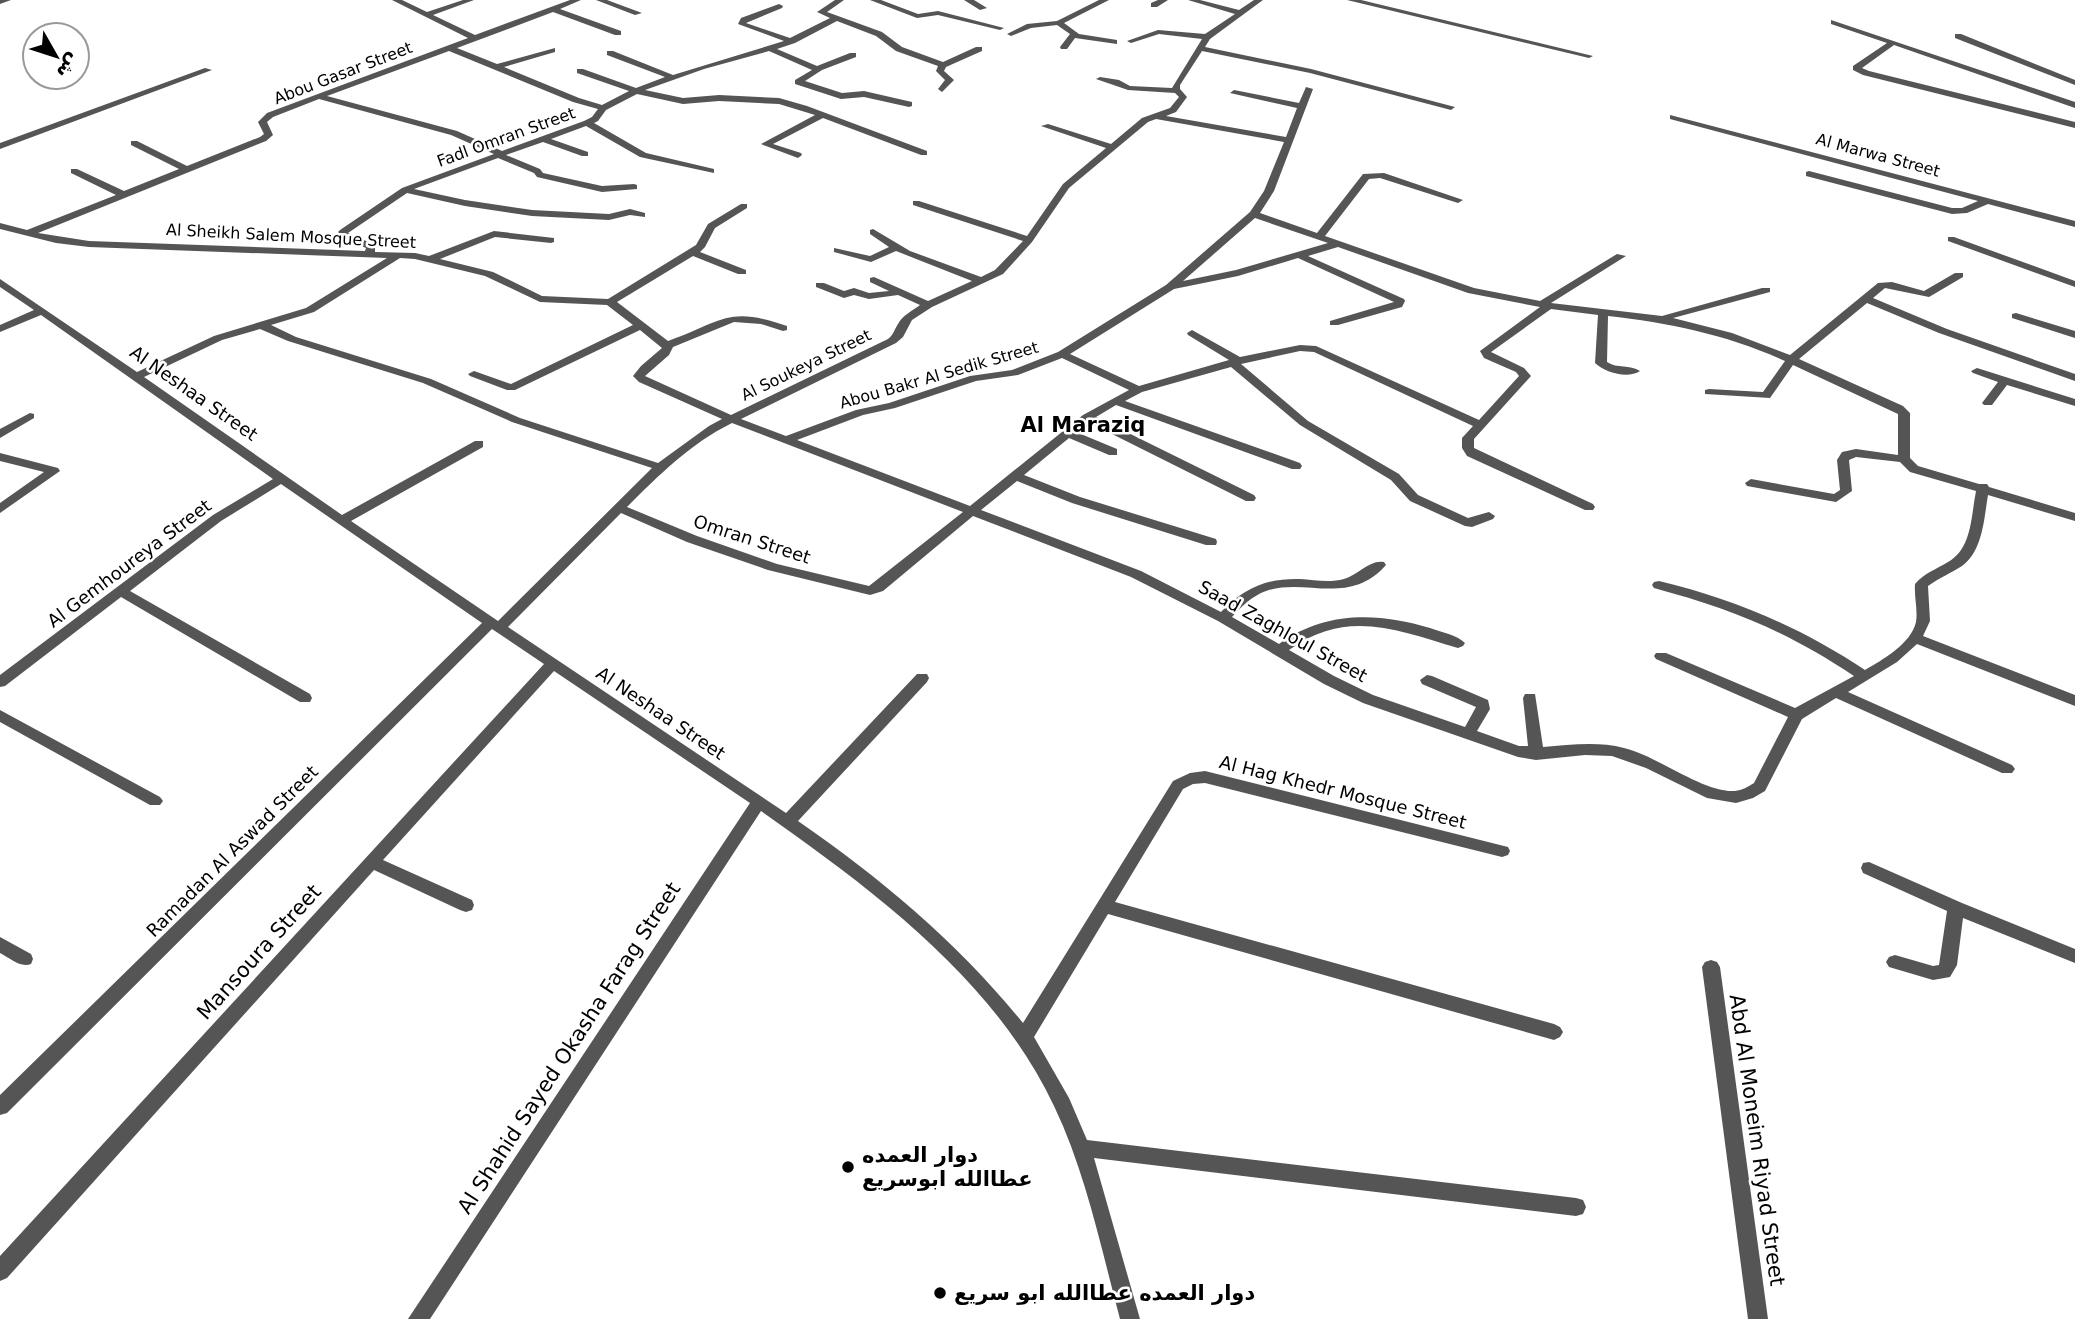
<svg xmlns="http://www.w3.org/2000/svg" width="2075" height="1319" viewBox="0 0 2075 1319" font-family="'DejaVu Sans',Cairo,sans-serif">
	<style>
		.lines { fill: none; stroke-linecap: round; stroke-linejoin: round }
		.minor { fill: #555; fill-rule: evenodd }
		.poi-dot { fill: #000; stroke: #fff; stroke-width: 2.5 }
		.labels { text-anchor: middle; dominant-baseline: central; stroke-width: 5; stroke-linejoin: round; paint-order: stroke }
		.far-street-label { font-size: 16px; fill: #000; stroke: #fff }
		.street-label { font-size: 18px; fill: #000; stroke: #fff }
		.quarter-label { font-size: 21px; font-weight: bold; fill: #000; stroke: #fff }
		.near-street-label { font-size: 21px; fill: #000; stroke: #fff }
		.near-poi-label { font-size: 21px; font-weight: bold; fill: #000; stroke: #fff; text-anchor: start }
	</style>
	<rect width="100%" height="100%" fill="#fff"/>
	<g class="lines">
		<path class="minor" d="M0,0h11l-11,4z
			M392,0h10l25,12 36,-12h11l-41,15 42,20 95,-35h11l-21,9 61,22v4h-6l-62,-23 -96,36 40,16 58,-16v4l-51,15 75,31 23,7 27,-14 -52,-18v-4h6l53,19 29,-11 -58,-22v-4h6l60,24 111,-34 -46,-17 3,-6 38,-14 4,2 -1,2 -36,15 44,15 40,-20 -13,-6 18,-12h9l-17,12 55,20 20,15 41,15 33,-15h6v4l-36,16 -2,4 10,9 -12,12 -4,-3 7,-9 -9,-9 2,-5 -42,-15 -20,-15 -39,-15 -42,22 -18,6 40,17 33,-13h6v4l-34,13 -17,11 37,12 22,-2 48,11v4l-3,1 -45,-10 -23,2 -46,-15v-4l17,-10 -43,-19 -65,18 -59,21 38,8 36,-3 60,3 28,8 120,45v4h-6l-98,-37 -50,26 28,9 1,2 -4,3 -37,-14 54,-29 -36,-11 -60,-3 -36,3 -46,-10 -31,16 -8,11 -4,2 52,30 68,16v4l-74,-16 -54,-31 -35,13 37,13v4h-6l-39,-14 -37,13 34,14 3,4 59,13 32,-2 3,1v4l-35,3 -65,-15 -3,-4 -36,-15 -84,31 51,11 67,10 77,4 21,-5 15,4v4l-15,-2 -21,5 -77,-4 -67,-10 -58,-13 -59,40 27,12v7l40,1 14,3 65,-25 60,7v4l-3,1 -56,-6 -55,22 53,13 49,24 66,3 88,-54 12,-21 33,-20h6v4l-32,20 -10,19 -5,5 46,18v4h-8l-45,-18 -76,46 51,39c54,-19 59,-36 119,-15v4l-4,1 -22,-7 -27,-2 -61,25 -4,8 -24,21 86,39 157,-76c6,-5 6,-9 10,-15 5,-9 14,-13 22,-19l-22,-10 -29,4 -15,-4 -10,3 -28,-11v-4h8l20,8 10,-3 15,5 20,-2 -19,-9v-4l4,-1 54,24 44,-20 -76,-30 -25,11 -37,-10v-4l36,8 19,-9 -19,-13v-4l3,-1 37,22 71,26 14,-7 28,-29 -110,-36v-4h6l108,35 36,-52 43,-36 -65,-22 7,-2 63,20 31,-26 28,-10 9,-11 -4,-4 -47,-3 -32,-11 4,-2 19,3 11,6 42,2 30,-49 -43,-5 -28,9 -4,-2 31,-11 47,4 30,-20 -47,-14h12l39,10 15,-10h9l-53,39 -5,8 106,22 144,38 -4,3 -141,-37 -108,-22 -22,34v4l7,8 -11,15 -10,4 120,21 11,-29 -67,-15 4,-3 65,13 7,-16 7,2 -39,102 -14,22 57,20 46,-59 21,-1 79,27 -5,3 -78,-25 -11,1 -44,57 149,52 66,13 77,-47 9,2 -75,47 111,13 100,-28h8v4l-97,26 59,15 58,22 88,-72 14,-1 32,9 31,-18h8v4l-34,20 -44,-9 -12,10 74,31 128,45v7l-136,-48 -72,-30 -68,56 104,47 7,7v45l8,8 61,18h8l2,3 86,26v8l-87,-26c-4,23 -5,56 -26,71 -11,7 -23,12 -34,20l2,35 -7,15 152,59v11l-158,-62 -20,18 -49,30 164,73 3,4 -3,4h-10l-166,-75 -34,21 -37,72 -12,7 -17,5 -29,-5 -61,-30 -34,-12 -27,-1 -49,5 -18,-3 -155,-54 -39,-19 -106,-63 -87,-44 -158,-61 -90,75 -13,4 -102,-25 -81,-28 -66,-29 -113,114 278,186 131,-139h10l2,4 -2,4 -129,139c84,58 161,123 225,202l150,-242 17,-8 15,-2 303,76 2,4 -2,4 -6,2 -297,-74 -12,1 -10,5 -68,113 439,122 6,3 3,5 -3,5 -6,3 -446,-126 -74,123 35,61 18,42 489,58 7,2 3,7 -3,7 -7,2 -482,-58 46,161h-20c-19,-71 -34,-146 -66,-213 -60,-127 -181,-216 -293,-295l-331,508h-22l342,-516 -196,-132 -171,189 89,40 2,5 -2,5 -6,2 -6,-2 -86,-40 -367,408 -7,3v-25l544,-592 -52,-35 -485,484 -7,2v-20l482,-472 -201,-139 -60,37 -91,70 180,103 2,4 -2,4h-10l-179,-105 -116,89 -5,1v-12l213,-160 60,-36 -232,-164 -41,17v-7l34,-15 -34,-23v-8l137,93 77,-36 92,-28 81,-50 -298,-11 -33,-4 -56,-14v-6l27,7 89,-35 -45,-22v-4h6l47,22 55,-22 -48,-24v-4h6l50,25 73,-29 4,-3 -6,-12 9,-9 201,-75zM449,51l124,51 25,7 -6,8 -8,4 -82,30 -45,-20 -130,-35zM319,99l132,36 43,19 -92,34 -62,42 -2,2 4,5 24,11 -1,3 -276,-10 -51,-8 228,-92 7,-6 -6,-13 6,-5zM1156,119l128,23 -20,49 -14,21 -84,73 -108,67 -46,18 -42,6 -81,27 -33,7 -70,26 -45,-17 155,-76 7,-6 9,-17 20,-13 71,-33 29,-32 37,-54 79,-66zM1255,218l73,25 -92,27 -53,11zM1338,247l130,46 72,14 -60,44 4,7 32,14 3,4 -40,44 -163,-74 -16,-1 -60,12 -48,-27 -5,3 1,2 41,25 -90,26 -69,-32 104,-65 64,-13 60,-18 96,44 -64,19v4h8l64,-18 3,-6 -1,-2 -96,-43zM400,258l15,1 70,17 55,26 67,3 26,20 -122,59 -37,-13 -6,3 2,2 37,14h8l125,-60 22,18 -21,18 -8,10 6,6 83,37 -13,7 -51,37 -138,-45 -89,-39 -135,-42 -25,-12 43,-13zM1551,309l47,6 -3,48c11,10 33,16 45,8 -10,-7 -23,-2 -33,-9l1,-46c62,7 120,19 177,45l-22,31 -54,-3 -4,1v4l65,4 23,-33 105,49v41l-42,-6 -14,3 -5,8 3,30 -6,4 -83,-15 -6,4 2,3 89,16 16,-11 -3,-31 7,-3 44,5 10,10 66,19c-5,25 -4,58 -28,71 -11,7 -24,11 -33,22 -1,13 3,26 1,38 -5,22 -34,38 -51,48 -65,-43 -131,-71 -206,-89l-5,1 -2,3 2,3c77,21 133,43 200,88l-59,32 -129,-55h-10l-2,3 2,3 132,58 -34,66c-6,4 -12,7 -19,8 -32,2 -77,-35 -111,-43 -27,-7 -54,-3 -81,-1l-8,-53h-10l-2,4 5,48h-9l-42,-15 13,-22 -2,-9 -56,-24 -5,-1 -7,5 2,4 54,23 -11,20 -92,-32 -39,-19 -45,-26c57,-42 109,-20 169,-2l5,-2 2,-3c-8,-8 -24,-11 -35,-15 -52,-16 -106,-17 -151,16l-47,-27c10,-11 20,-21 34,-26 39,-14 83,16 120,-26l-2,-3c-14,-3 -26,13 -40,17 -14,4 -30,1 -44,0 -33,-1 -56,9 -79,33l-80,-41 -160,-61 36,-29 55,22 134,42h10l1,-3 -1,-3 -136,-42 -56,-22 45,-37 40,17h8v-6l-41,-17 12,-10 158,79h8l2,-3 -2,-3 -158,-78 20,-12 176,64h8l2,-3 -2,-3 -175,-62 17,-9 89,-25 69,58 91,55 19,21 55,25 7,1 21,-8 2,-3 -6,-4 -21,6 -50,-23 -19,-21 -91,-53 -67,-57 59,-13 14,1 159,74 -11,12v10l5,8 118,54h8l2,-3 -2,-3 -119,-56v-9l57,-63 -7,-8 -33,-16zM260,329l28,12 135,42 89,39 140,46 -154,153 -147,-100 132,-74v-6h-8l-133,74 -198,-138 78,-37zM1062,358l67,32 -46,25 -113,91 -173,-66 66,-25 32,-7 81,-27 42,-6zM732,423l231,89 -94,74 -92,-22 -80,-28 -70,-29c32,-32 64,-64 105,-84z
			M596,0h11l35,13 -7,2z
			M870,0h11l37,14 20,-3 66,17 -4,2 -62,-15 -21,3z
			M964,0h10l13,8 -7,2z
			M1099,0h10l-45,23 15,11 38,6v4l-42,-6 -8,11h-6l-1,-2 10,-13 -13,-9 -26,3 -20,8 -4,-2 20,-10 30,-3z
			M1158,0h10l-11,7h-6v-4z
			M1347,0h14l232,56 -4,2z
			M1831,20l244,82v6l-181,-63 -32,23 7,3 206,51v6l-212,-53 -10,-5v-4l34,-23 -56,-19z
			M1955,34h6l114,46v5l-120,-47z
			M205,68l7,2 -212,79v-6z
			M1670,115l405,106v6l-87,-23 -21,9 -15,1 -146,-38v-4l3,-1 143,37h10l16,-7 -308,-82z
			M1948,237h6l121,44v6l-127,-46z
			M2016,313l59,18v7l-63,-20v-4z
			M1977,368l98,31v7l-68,-21 -15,20h-8l-2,-2 16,-21 -25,-9 -2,-2z
			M30,413l4,1v4l-34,20v-9z
			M0,453l58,15 2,3 -60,42v-10l44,-31 -44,-11z
			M0,710l160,87 3,4 -3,4h-10l-150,-83z
			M1869,862l93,41 113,46v14l-112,-45 -6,47 -7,12 -17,3 -44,-13 -3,-5 3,-5 6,-2 38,11 6,-1 8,-54 -84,-38 -2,-5 2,-5z
			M0,937l31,17 2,5 -2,5c-11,4 -21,-6 -31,-11z
			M1711,960l6,2 3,5 48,352h-20l-46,-352 3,-5z"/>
	</g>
	<g class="poi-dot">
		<circle cx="848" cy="1167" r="7"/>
		<circle cx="940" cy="1293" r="7"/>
	</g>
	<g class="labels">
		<g class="far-street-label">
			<text transform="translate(343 73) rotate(-21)">Abou Gasar Street</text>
			<text transform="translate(506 137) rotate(-20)">Fadl Omran Street</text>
			<text transform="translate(1878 155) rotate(15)">Al Marwa Street</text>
			<text transform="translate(291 236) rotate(3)">Al Sheikh Salem Mosque Street</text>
			<text transform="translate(806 365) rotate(-26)">Al Soukeya Street</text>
			<text transform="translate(939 375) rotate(-16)">Abou Bakr Al Sedik Street</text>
		</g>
		<g class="street-label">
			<text transform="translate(194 393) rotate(35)">Al Neshaa Street</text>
			<text transform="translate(752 539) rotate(18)">Omran Street</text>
			<text transform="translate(129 563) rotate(-37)">Al Gemhoureya Street</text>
			<text transform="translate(1283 631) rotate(29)">Saad Zaghloul Street</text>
			<text transform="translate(661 713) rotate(34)">Al Neshaa Street</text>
			<text transform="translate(1343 792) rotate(14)">Al Hag Khedr Mosque Street</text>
			<text transform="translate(232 851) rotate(-45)">Ramadan Al Aswad Street</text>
		</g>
		<g class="quarter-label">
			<text x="1083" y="425">Al Maraziq</text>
		</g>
		<g class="near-street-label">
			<text transform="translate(259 952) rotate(-48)">Mansoura Street</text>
			<text transform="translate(569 1048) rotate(-57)">Al Shahid Sayed Okasha Farag Street</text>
			<text transform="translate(1757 1140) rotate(82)">Abd Al Moneim Riyad Street</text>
		</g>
		<g class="near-poi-label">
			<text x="862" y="1155">دوار العمده<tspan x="862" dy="24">عطاالله ابوسريع</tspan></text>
			<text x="954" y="1293">دوار العمده عطاالله ابو سريع</text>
		</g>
	</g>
	<g transform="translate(56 56) rotate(129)"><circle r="33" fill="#ffffff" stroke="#999999" stroke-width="2"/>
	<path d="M0-5L12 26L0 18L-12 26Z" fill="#000000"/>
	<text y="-10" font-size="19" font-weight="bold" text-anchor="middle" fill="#000000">ش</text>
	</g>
</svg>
